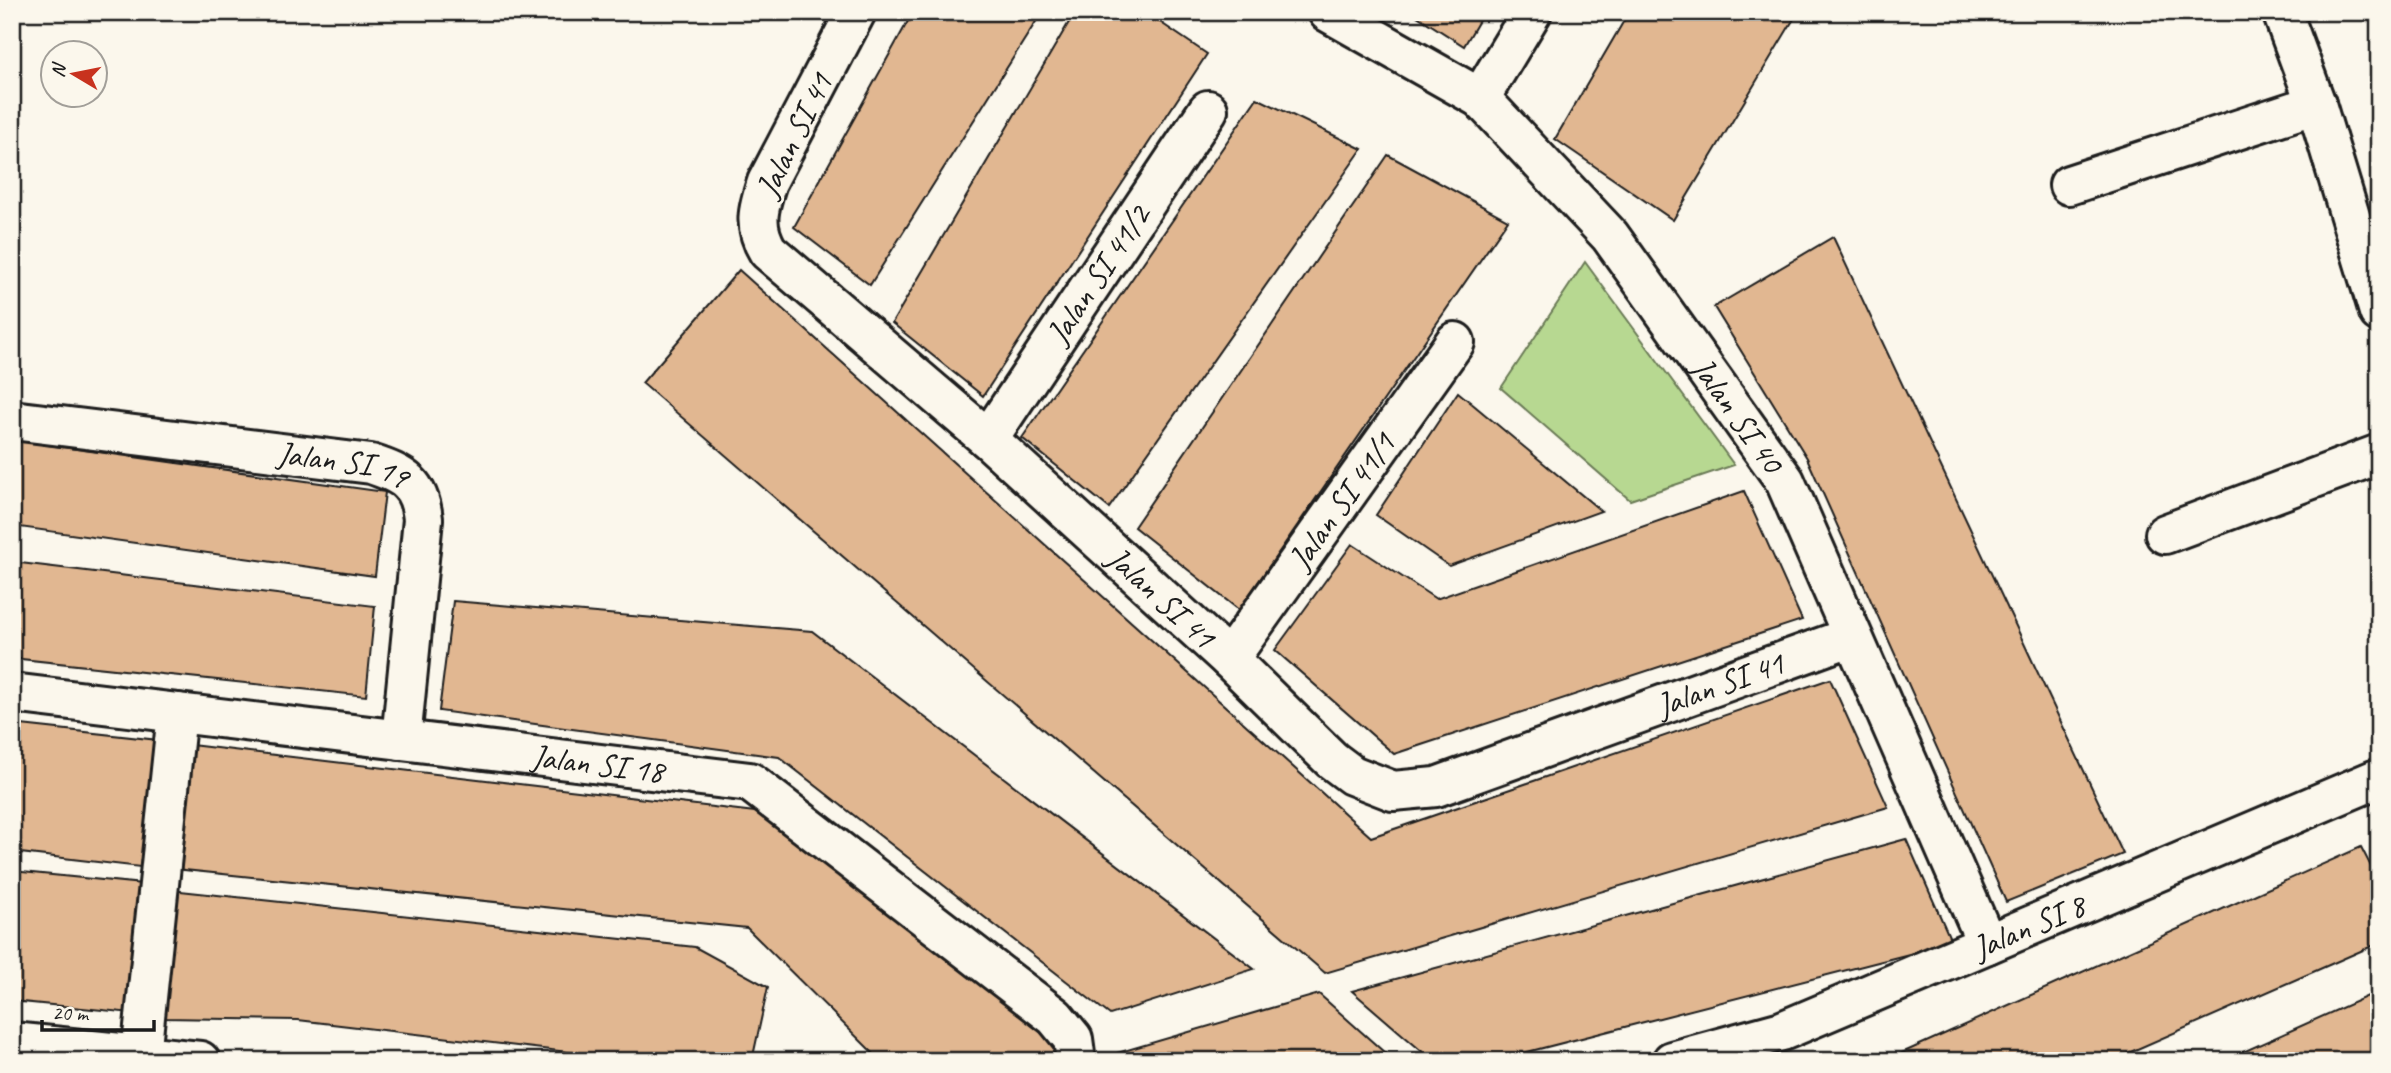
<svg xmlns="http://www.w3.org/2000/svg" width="2391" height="1073" viewBox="0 0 2391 1073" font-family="Caveat,sans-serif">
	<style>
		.green { fill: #b7d891; stroke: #6a7a56; stroke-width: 2 }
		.building { fill: #e1b791; stroke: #1c1c1c; stroke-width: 2 }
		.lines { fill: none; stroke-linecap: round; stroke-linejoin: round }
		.minor-casing { stroke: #1c1c1c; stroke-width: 44 }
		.minor { stroke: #fbf7ec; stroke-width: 38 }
		.labels { text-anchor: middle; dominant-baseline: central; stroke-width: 5; stroke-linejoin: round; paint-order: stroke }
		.street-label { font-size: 33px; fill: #1c1c1c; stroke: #fbf7ec }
	</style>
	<rect width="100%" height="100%" fill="#fbf7ec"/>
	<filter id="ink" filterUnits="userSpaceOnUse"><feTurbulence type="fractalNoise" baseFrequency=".0143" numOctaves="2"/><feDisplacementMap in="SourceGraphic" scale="14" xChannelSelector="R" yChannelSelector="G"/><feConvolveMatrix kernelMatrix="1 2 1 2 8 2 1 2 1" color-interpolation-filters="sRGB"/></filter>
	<g filter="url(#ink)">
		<path class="green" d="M1585,262l149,203 -104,35 -129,-112z"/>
		<path class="building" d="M913,12h129l-172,273 -76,-58z
			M1075,12h70l62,42 -224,342 -91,-73z
			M1411,12h73l-20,34z
			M1629,12h169l-125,208 -118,-81z
			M1257,98l105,51 -253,359 -87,-70z
			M1388,155l120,65 -269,390 -105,-83z
			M1833,237l290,617 -117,48 -199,-444 -93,-151z
			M739,270l632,567 459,-158 58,128 -563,166 -683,-590z
			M1458,392l143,119 -152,55 -73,-51z
			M12,440l373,52 -10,84 -363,-50z
			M1744,491l58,129 -408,134 -119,-104 77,-106 84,55z
			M12,562l363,44 -9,90 -354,-38z
			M453,601l359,30 442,338 -144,46 -331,-258 -340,-46z
			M12,724l146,16 -18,127 -128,-15z
			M191,745l581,69 288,234v13h-179l-134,-133 -572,-59z
			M1906,839l46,104 -460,118h-59l-81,-70z
			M2361,847l18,35v61l-269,118h-226z
			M12,871l130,13 -10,129 -120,-12z
			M171,890l524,57 73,40 -16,74h-108l-346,-41 -136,-2z
			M2379,991v70h-156z
			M1319,994l75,67h-278l1,-8z"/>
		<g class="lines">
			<defs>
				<g id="minor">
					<path id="s1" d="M856,12l-89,170c-9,27 -14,44 1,69l220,188 241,220 103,101 20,15 41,16 43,-4 414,-150"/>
					<path id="s2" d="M1328,12l152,86 130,138 175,245 202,463"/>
					<path d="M2282,12l34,92 63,208"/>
					<path d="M1480,98l52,-86"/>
					<path d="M2069,185l247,-81"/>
					<path id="s3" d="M12,420l359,44c33,11 48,19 52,55l-22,221"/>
					<path id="s4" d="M988,439l220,-329"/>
					<path d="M2165,534l214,-80"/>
					<path id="s5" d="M1229,659l226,-317"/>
					<path id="s6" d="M12,693l738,89 305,235 18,22 3,22"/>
					<path d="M12,1042l188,19"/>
					<path d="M141,1055l36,-342"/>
					<path id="s7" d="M1672,1061l110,-30 597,-253"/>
				</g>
			</defs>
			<use href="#minor" class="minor-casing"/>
			<use href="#minor" class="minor"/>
		</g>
	</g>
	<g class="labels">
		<g class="street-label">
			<text transform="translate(794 135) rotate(-64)">Jalan SI 41</text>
			<text stroke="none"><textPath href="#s4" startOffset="198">Jalan SI 41/2</textPath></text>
			<text stroke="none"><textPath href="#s2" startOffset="584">Jalan SI 40</textPath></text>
			<text stroke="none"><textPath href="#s3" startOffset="334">Jalan SI 19</textPath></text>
			<text stroke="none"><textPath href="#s5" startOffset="194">Jalan SI 41/1</textPath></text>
			<text stroke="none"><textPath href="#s1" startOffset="788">Jalan SI 41</textPath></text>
			<text stroke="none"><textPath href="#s1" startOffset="1438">Jalan SI 41</textPath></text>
			<text stroke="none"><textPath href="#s6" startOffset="590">Jalan SI 18</textPath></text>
			<text stroke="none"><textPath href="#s7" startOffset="382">Jalan SI 8</textPath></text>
		</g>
	</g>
	<rect width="2391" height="1073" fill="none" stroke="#fbf7ec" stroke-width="42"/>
	<rect x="21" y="21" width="2349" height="1031" fill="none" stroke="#1c1c1c" stroke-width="2.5" filter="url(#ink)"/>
	<g transform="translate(74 74) rotate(280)"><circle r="33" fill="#fbf7ec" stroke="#a29f99" stroke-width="2"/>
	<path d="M0-5L12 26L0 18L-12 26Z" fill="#c8321e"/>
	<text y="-10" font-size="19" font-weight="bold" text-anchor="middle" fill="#1c1c1c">N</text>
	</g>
	<path d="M42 1020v10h112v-10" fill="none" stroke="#1c1c1c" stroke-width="3.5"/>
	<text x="52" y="1020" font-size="21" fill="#1c1c1c" stroke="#fbf7ec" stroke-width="5" paint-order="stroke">20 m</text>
</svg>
